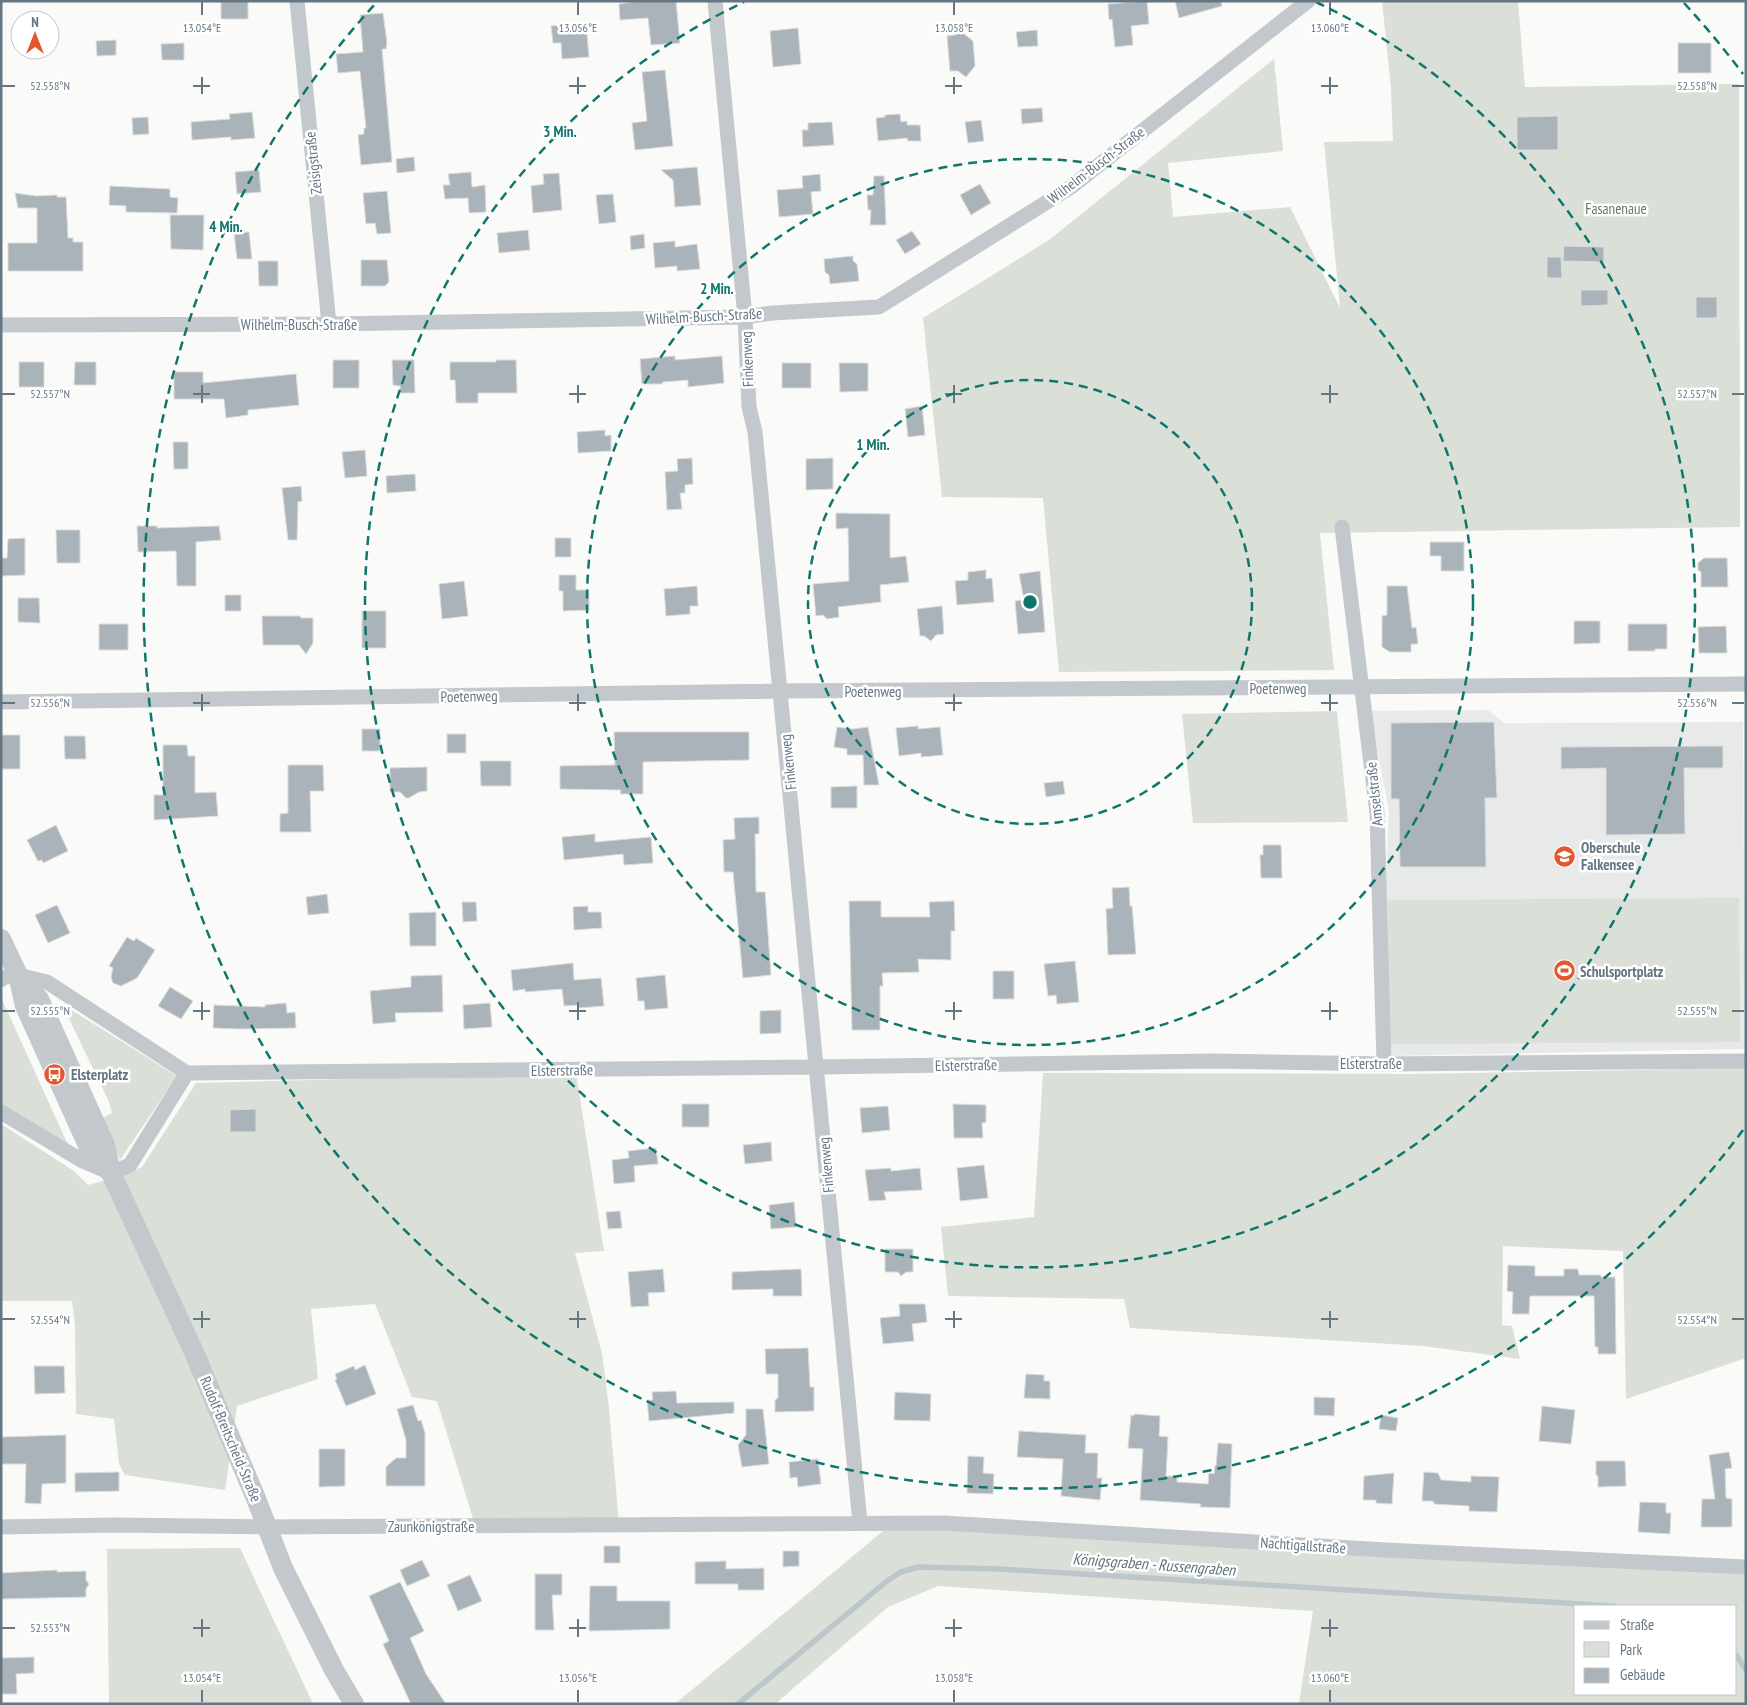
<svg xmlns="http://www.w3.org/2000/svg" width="1747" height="1705" viewBox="0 0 1747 1705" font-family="'PT Sans Narrow',sans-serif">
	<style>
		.built { fill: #e8e9e9 }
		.green { fill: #dadfd7; fill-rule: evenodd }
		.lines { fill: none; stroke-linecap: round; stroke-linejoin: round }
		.stream { stroke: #bbc7cb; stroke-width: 5.5 }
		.building { fill: #aab3b9; stroke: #dcdcda }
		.minor { stroke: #c3c8cc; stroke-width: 15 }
		.tertiary { stroke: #c3c8cc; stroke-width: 20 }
		.ticks { fill: none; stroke: #657683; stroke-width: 2 }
		.ring { fill: none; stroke: #0f766e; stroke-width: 2.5; stroke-dasharray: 9 6 }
		.labels { text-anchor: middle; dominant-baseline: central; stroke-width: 5; stroke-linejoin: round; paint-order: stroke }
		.street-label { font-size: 15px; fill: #657683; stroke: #fff }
		.park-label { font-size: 15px; fill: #687a64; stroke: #fff }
		.poi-label { font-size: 15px; font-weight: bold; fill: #657683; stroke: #fff; text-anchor: start }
		.water-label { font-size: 16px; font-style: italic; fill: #60757c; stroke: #fff }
		.ticks-label { font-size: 12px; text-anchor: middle; fill: #657683; stroke: #fff; stroke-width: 5; stroke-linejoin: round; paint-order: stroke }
		.centre { fill: #0f766e; stroke: #fff; stroke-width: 2.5 }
		.ring-label { font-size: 15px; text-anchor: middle; font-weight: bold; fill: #0f766e; stroke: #fff; stroke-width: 5; stroke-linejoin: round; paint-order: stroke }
	</style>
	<rect width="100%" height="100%" fill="#fafaf8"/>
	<path class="built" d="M1488,710l16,13 239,-1 2,327 -356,7 -4,-155 4,-89 -19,-101z"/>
	<path class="green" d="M1382,1h136l7,86 214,-3 1,443 -420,6 14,137 -275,2 -16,-174 -101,-1 -19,-179 126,-78 225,-181 9,92 -115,12 5,54 117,-10 50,101 -16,-166 69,-1 -2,-52z
		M1337,711l11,111 -155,1 -11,-109z
		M1739,898l1,144 -351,2 -1,-144z
		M1,997l67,148 -67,-38z
		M62,1004l115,72 -57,84 -19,-41 11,-6 -3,-11z
		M1746,1068v290l-120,41 -3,-148 -120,-5 -1,79 10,1 8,33 -97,-13 -293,-18 -6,-29 -176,-3 -7,-69 93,-10 9,-144 371,1z
		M576,1073l28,178 -29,2 27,100 7,55 10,115 -145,-1 -37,-121 -25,-4 -37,-93 -64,5 7,70 -81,27 -12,84 -100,-15 -6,-11 -5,-45 -38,-5 -1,-88 -3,-25h-71v-177l73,47 14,14 34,-9 20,-9 54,-84z
		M895,1529l50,1 801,44v130h-447l14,-93 -375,-25 -50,21 -113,97h-100l208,-173zM1576,1606h160v88h-160z
		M240,1548l73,156h-204l-2,-155z"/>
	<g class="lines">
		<path class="stream" d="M1736,1655l10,15
			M738,1704l149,-123 14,-9 17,-5 81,2 615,37"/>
	</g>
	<path class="building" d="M221,1h27v18h-27z
		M639,1h37l4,42 -29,2 -3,-27 -28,2 -1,-16z
		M1147,1l2,23 -18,2 2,19 -18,2 -3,-28 -3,1 -1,-16z
		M1175,1h46l1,5 -43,12z
		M383,13l4,30 -1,6h-4l10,113 -31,3 -3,-30 6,-1v-6h2l-6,-57 -22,2 -2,-19 27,-2 -3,-37z
		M586,23l3,34 -27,2 -1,-16h-8l-2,-17z
		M798,28l3,36 -28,3 -3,-36z
		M959,30l14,11 2,25 -9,11 -8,-6h-8l-3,-35 8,-1z
		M1037,30l1,16 -20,1 -2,-15z
		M116,40v15l-19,1 -1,-15z
		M184,43v17h-22l-1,-16z
		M1678,43h33v30h-33z
		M665,70l8,76 -38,4 -3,-27 15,-2 -5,-49z
		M1042,108l1,14 -21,2 -1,-15z
		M252,112l3,26 -24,2v-3l-39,3 -1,-18 39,-3 -1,-5z
		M900,114l1,8 6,-1v4h13l1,16h-13l-1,-3 -29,3 -2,-23 9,-1v-2z
		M1558,116v34h-41v-33z
		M148,117l1,17 -16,1 -1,-17z
		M981,120l3,21 -16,2 -3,-21z
		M832,122l2,23 -31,2 -1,-17h6v-7z
		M414,157l1,14 -18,2 -1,-14z
		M697,167l4,38 -26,2 -2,-27 -12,-10z
		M259,170l2,22 -24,2 -2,-22z
		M471,172l1,15 13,-2 1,27 -17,1 -1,-15 -23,1 -2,-14h7l-2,-11z
		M559,173l3,37 -29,3 -2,-27 13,-2 -1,-10z
		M820,174l1,17 -10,1 2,22 -34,3 -2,-27 26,-2 -1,-12z
		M874,176h10l2,49h-16l1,-15h-3l-1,-15h6z
		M980,184l11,19 -20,12 -11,-20z
		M110,186l60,3v8l8,1 -1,15 -51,-1v-6l-17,-1z
		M387,191l4,42 -14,1 -2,-11 -9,1 -3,-31z
		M15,193l21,3 21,-1v2h9l2,41h5v4h10v29h-75v-28h29v-35h-19z
		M613,194l3,28 -17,2 -3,-29z
		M170,215h34l-1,35 -32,-1z
		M528,230l2,20 -31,3 -2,-20z
		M912,231l9,13 -16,10 -9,-14z
		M249,232l3,27h-15l-3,-26z
		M644,234l1,14 -14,2 -1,-14z
		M675,241v6l22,-3 3,25 -23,2v-5l-22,2 -2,-25z
		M1564,246l40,1v15l-41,-1z
		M853,256v5l4,3 2,17 -29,3 -1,-9 -4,-3 -1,-13z
		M1547,257h14l1,21h-15z
		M361,260h26l2,22 -4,4h-24z
		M258,261h20v25h-19z
		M1581,290h27v15l-27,1z
		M1696,297h21v21h-21z
		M675,356v4l47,-4 2,27 -36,4v-7l-25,2 -1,2h-20l-2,-25z
		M333,360h26v28h-26z
		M392,360h22l1,33h-15v-7l-7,-1z
		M496,360h20l1,33h-39v10h-22l-1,-23h-5v-18h46z
		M19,362h25v25h-25z
		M75,362h21v23h-22z
		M782,363h29v25h-29z
		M839,363h29v28l-28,1z
		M174,372h29v11l93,-9 3,31 -51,5v5l-22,3 -2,-19h-50z
		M922,406l3,29 -17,2 -3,-28z
		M605,430v6l6,-1v16l-33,2 -1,-21z
		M173,442h15v27h-14z
		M365,450l2,26 -22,2 -3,-26z
		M692,458l1,26 -8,1v8h-5l2,16 -15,1 -2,-38 13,-1 -1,-12z
		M833,458v31l-27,1v-31z
		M415,474l1,17 -29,2 -1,-17z
		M301,486l1,15 -4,1 -1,38h-9l-6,-52z
		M836,513l54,1v44l16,-2 3,26 -29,3 1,17 -43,5 1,10 -12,2 -4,-4 -7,1 -3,-32 36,-3 -1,-53 -12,1z
		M137,526h20v2l62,-2 2,14 -25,2v44h-19l-1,-35 -38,1z
		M56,530h24v33h-23z
		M25,538v37l-24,1v-18h6l1,-19z
		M555,538h16v19h-16z
		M1430,542h34v29h-23v-15h-11z
		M1704,558h23l1,29h-27v-15l-3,-2v-7z
		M986,570v9l6,-1 2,24 -37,3 -2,-24 13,-1v-8z
		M1040,571l5,61 -27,2 -3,-33 9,-1 -5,-26z
		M559,575h17v15h13v20l-26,1v-20h-4z
		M464,581l4,35 -26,3 -3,-35z
		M697,586l1,20h-8v8l-24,2 -2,-27z
		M1387,586h20l5,42 4,-1 2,17h-7v8h-21l-8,-5v-31l5,-1z
		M225,595h16v16h-16z
		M18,598h21l1,25 -22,-1z
		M942,606l2,28 -8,1 -5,6 -7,-5h-4l-3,-27z
		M362,611h24v37h-24z
		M262,616h38l1,2h12v25l-7,11 -7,-9h-36z
		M1574,621h26v22l-26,1z
		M99,624h29v26h-29z
		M1628,624h39v25h-12v2h-27z
		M1726,626l1,27h-28l-1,-26z
		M1494,722l3,76h-12l1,69h-86l-1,-68h-8v-76z
		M918,726v3l22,-2 3,28 -22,2v-4l-22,3 -3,-28z
		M837,727l16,2 15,-2 11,58h-15l-1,-30h-16v-6l-13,-2z
		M362,729h18v22h-18z
		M614,732h135v28l-106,2v32h-23l1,-4 -61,-1v-23l55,-1z
		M447,734h19v19h-19z
		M1,735h19v34h-19z
		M64,736h21l1,23h-21z
		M163,745h24l1,11h7v37l21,-1 2,24 -64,4v-25h9z
		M1723,746v22h-39l1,66 -79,1v-67l-45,1v-22z
		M480,761h31v25h-30z
		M288,765h35l1,26h-14l1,41h-31v-18l8,-1z
		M427,767v24l-8,1 -10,6h-3l-6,-6h-10v-24z
		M1063,781l2,13 -19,3 -2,-14z
		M857,786v22h-26v-21z
		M759,817v17h-4l1,58h9l6,83 -28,3 -10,-106h-9l-1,-32 12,-1 -1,-21z
		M56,825l12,26 -25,12 -1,-3 -4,1 -11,-21z
		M595,834v8l56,-5 2,26 -29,2 -1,-11 -59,6 -2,-23z
		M1263,845h18l1,33h-21l-1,-23h3z
		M1129,887l1,19h2l4,48 -28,1 -2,-46 7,-1 -1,-20z
		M327,894l2,19 -21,2 -2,-18z
		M849,901h32v16h49l-1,-15 25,-1 1,30h-4v29l-33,-1 1,13 -37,1 1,13h-3v44h-28z
		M462,902h14l1,19 -14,1z
		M57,905l13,28 -22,10 -13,-28z
		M588,906v6h13l1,16 -28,2 -1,-23z
		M436,912v34h-26l-1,-33z
		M127,937l7,4 2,-3 19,12 -18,28 -16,8 -8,-3 -2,-6 2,-9 -4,-2z
		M1075,961l4,41 -22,2 -1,-9 -8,1 -4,-32z
		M573,963l1,17 27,-2 3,28 -26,2v-3l-14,1 -2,-17 -37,3v-3l-12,2 -2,-21z
		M993,971h21v28h-21z
		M442,975l1,37 -48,1 1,9 -23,2 -3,-33 41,-4v-11z
		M665,975l3,33 -23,2 -1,-9h-6l-2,-23z
		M170,987l23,14 -12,18 -23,-13z
		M286,1003l1,10 8,-1 1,16 -54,1 -29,-1 1,-23 51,2v-2z
		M490,1003l2,24 -28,2 -1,-24z
		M781,1010v23l-21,1v-23z
		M682,1104h27v23h-27z
		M953,1104l33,1v17l-4,1 1,15h-29z
		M888,1106l2,24 -28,3 -2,-25z
		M256,1109v23h-26v-22z
		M771,1142l1,19 -27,3 -2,-19z
		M656,1148l2,16 -24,2 1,16 -21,2 -2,-24 17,-2 -1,-7z
		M984,1165l4,33 -28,3 -3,-33z
		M891,1168v3l29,-3 2,22 -38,2 2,8 -17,1 -4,-31z
		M794,1202l2,25 -25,2 -2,-24z
		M620,1211l2,17 -14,1 -2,-17z
		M885,1249h28v23h-7l-5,4 -3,-4h-13z
		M1508,1265l27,1v10h29v-7h14l1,6h22v2h14l1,77h-18v-7h-3l-1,-51h-64l-1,18h-17l1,-22 -6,-1z
		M663,1269l2,23 -17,1 1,13 -18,1 -3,-35z
		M801,1269l1,27h-29v-7l-41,1v-18z
		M899,1304h26l2,18 -15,2 2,17 -31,3 -3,-26 20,-2z
		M808,1348l2,39h4v24l-39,1v-12l3,-2v-24h-12l-1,-25z
		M365,1365l11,29 -30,12 -11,-26 2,-1 -2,-5 19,-8 1,4z
		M34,1366h30l1,27 -30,1z
		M1026,1374l18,1v6h6v18l-26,-1z
		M676,1391l1,12 57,-1v11l-85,8 -2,-21h6l-1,-8z
		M895,1392l36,2 -1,27 -36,-1z
		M1314,1397l21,1 -1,18 -20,-1z
		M413,1405l5,16 3,-1 4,13v53h-39v-19l10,-9h10v-18l-9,-31z
		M1542,1406l33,4 -4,34 -32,-3z
		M746,1409h17l6,55 -27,3 -4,-22 8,-10z
		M1134,1414l26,2 -1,20 9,1 -2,39h11v6l31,2 1,-11 5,1 1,-8h1l2,-23 14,1 -2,64 -30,-1 1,-3 -61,-4 3,-51 -15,-1 3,-33 3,1z
		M1381,1415l17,3 -2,13 -17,-2z
		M1019,1431l67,4 -1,18h13l-1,25h5l-2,22 -39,-4 2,-37 -46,-2z
		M66,1435v48l-24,1 -1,20 -16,-1 1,-39h-25v-27z
		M319,1449h26v37l-26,1z
		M1729,1452l3,16 -7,1 1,29 6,1v28h-31l1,-28h13l-6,-44z
		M968,1456l16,1 -1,16 11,1 -1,20 -26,-1z
		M818,1459l3,25 -23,3 -1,-10 -7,1 -1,-16z
		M1596,1461h29l1,25 -28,1v-11l-2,-1z
		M119,1472v19l-44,1v-19z
		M1424,1472l14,1 3,7 30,2v-6l28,1 -2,35 -28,-1v-5l-35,-2 -1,-3h-11z
		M1394,1473l-2,31 -16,-1v-3h-13l1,-24z
		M1640,1502l26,1v10h5l-1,21 -32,-2z
		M604,1546h16v17h-16z
		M783,1551h16v15l-16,1z
		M422,1560l8,16 -23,10 -7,-16z
		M726,1561v8l38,-1v22h-26v-6h-43v-22z
		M57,1570v2l29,-1v9l3,4 -3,5v8l-85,2v-26z
		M535,1574h27v21h-10l2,35h-19z
		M470,1575l12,26 -24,10 -11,-26z
		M400,1582l24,49 -14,7 16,36 20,30h-35l-28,-60 6,-3 -20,-45z
		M590,1586h27v15h53v28l-81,2z
		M34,1657v16l-18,1 1,20h-16v-36z"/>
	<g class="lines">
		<path class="minor" d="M297,1l32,323
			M715,1l30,316 4,90 6,25 105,1091
			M1,325l328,-1 416,-7 27,-4 107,-6 192,-120 237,-186
			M1342,527l35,286 7,251
			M1,702l780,-11 965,-7
			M1,980l1,-2 16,-3 29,7 140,91
			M187,1073l630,-6 394,-6 173,3 362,-3
			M1,1112l80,48 30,13 19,-8 57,-92
			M1,1527l114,-2 151,2 678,-4 441,27 361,17"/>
		<path class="tertiary" d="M1,939l17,36 7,31 65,144 20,22
			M18,975l21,24 66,146 6,28 82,177 62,146 28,72 51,102 20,34"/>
	</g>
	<path class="ticks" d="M202,2v13M578,2v13M954,2v13M1330,2v13M202,77v17M578,77v17M954,77v17M1330,77v17M2,86h13M193,86h17M569,86h17M945,86h17M1321,86h17M1732,86h12M202,385v18M578,385v18M954,385v18M1330,385v18M2,394h13M193,394h17M569,394h17M945,394h17M1321,394h17M1732,394h12M202,694v17M578,694v17M954,694v17M1330,694v17M2,703h13M193,703h17M569,703h17M945,703h17M1321,703h17M1732,703h12M202,1002v18M578,1002v18M954,1002v18M1330,1002v18M2,1011h13M193,1011h17M569,1011h17M945,1011h17M1321,1011h17M1732,1011h12M202,1311v17M578,1311v17M954,1311v17M1330,1311v17M2,1319h13M193,1319h17M569,1319h17M945,1319h17M1321,1319h17M1732,1319h12M202,1619v18M578,1619v18M954,1619v18M1330,1619v18M2,1628h13M193,1628h17M569,1628h17M945,1628h17M1321,1628h17M202,1690v12M578,1690v12M954,1690v12M1330,1690v12"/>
	<g class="ring">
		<circle cx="1030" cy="602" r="222"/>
		<circle cx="1030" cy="602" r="443"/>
		<path d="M1316 2A665 665 0 1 1 744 2"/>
		<path d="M1743 1130A887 887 0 1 1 376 3M1684 3A887 887 0 0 1 1743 74"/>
	</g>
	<defs>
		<symbol id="school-disc" viewBox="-11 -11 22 22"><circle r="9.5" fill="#e4572e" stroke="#fff"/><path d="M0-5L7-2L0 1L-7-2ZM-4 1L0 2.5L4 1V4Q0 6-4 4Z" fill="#fff"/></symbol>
		<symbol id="stadium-disc" viewBox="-11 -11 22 22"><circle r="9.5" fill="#e4572e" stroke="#fff"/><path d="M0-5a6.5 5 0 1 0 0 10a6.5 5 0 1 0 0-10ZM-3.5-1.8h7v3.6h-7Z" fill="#fff"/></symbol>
		<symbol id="bus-disc" viewBox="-11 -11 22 22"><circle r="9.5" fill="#e4572e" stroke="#fff"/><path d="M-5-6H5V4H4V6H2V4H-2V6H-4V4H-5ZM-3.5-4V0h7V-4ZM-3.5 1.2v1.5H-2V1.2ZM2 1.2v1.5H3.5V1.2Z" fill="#fff"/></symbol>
	</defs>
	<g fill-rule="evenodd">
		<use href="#school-disc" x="1552" y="844" width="25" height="25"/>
		<use href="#stadium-disc" x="1552" y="958" width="25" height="25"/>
		<use href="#bus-disc" x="42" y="1062" width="25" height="25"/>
	</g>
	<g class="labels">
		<g class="street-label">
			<text transform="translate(313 163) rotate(-96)">Zeisigstraße</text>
			<text transform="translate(1096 165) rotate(-37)">Wilhelm-Busch-Straße</text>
			<text transform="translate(704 316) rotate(-3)">Wilhelm-Busch-Straße</text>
			<text x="299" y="324">Wilhelm-Busch-Straße</text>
			<text transform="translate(747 359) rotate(-92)">Finkenweg</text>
			<text x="1278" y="688">Poetenweg</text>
			<text x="873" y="691">Poetenweg</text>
			<text transform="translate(469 696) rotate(-1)">Poetenweg</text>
			<text transform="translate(788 762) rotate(-96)">Finkenweg</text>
			<text transform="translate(1374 794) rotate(-96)">Amselstraße</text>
			<text x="1371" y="1063">Elsterstraße</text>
			<text transform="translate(966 1065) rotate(-1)">Elsterstraße</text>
			<text transform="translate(562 1070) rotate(-1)">Elsterstraße</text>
			<text transform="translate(826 1165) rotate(-95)">Finkenweg</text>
			<text transform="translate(231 1439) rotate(67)">Rudolf-Breitscheid-Straße</text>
			<text x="431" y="1526">Zaunkönigstraße</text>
			<text transform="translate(1303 1545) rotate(4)">Nachtigallstraße</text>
		</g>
		<g class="park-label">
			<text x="1616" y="208">Fasanenaue</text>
		</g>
		<g class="poi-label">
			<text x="1581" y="847">Oberschule<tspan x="1581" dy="17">Falkensee</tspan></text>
			<text x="1580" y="971">Schulsportplatz</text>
			<text x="71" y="1074">Elsterplatz</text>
		</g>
		<g class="water-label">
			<text transform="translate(1154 1564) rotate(4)">Königsgraben - Russengraben</text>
		</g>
	</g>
	<g class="ticks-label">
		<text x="202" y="32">13.054°E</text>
		<text x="578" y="32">13.056°E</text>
		<text x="954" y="32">13.058°E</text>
		<text x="1330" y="32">13.060°E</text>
		<text x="50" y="90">52.558°N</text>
		<text x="1697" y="90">52.558°N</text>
		<text x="50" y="398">52.557°N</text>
		<text x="1697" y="398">52.557°N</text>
		<text x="50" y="707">52.556°N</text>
		<text x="1697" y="707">52.556°N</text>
		<text x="50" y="1015">52.555°N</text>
		<text x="1697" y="1015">52.555°N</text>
		<text x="50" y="1324">52.554°N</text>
		<text x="1697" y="1324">52.554°N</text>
		<text x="50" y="1632">52.553°N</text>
		<text x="202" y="1682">13.054°E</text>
		<text x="578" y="1682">13.056°E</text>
		<text x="954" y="1682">13.058°E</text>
		<text x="1330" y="1682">13.060°E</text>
	</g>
	<circle cx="1030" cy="602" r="8" class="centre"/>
	<g class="ring-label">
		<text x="560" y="137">3 Min.</text>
		<text x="226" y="232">4 Min.</text>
		<text x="717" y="294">2 Min.</text>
		<text x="873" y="450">1 Min.</text>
	</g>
	<rect width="1747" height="1705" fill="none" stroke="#657683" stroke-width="5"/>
	<rect x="1574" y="1605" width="162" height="90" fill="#ffffff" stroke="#c1c8cd"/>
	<rect x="1584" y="1621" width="25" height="8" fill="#c3c8cc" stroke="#c1c8cd"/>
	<text x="1620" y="1630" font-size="15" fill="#657683">Straße</text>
	<rect x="1584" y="1642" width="25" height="15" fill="#dadfd7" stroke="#c1c8cd"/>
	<text x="1620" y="1655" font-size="15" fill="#657683">Park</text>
	<rect x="1584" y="1668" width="25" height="15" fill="#aab3b9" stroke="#c1c8cd"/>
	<text x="1620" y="1680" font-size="15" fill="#657683">Gebäude</text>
	<g transform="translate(35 35)"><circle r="24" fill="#ffffff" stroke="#c1c8cd"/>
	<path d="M0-4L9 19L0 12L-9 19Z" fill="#e4572e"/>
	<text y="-8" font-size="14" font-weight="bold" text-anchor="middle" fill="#657683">N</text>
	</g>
</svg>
